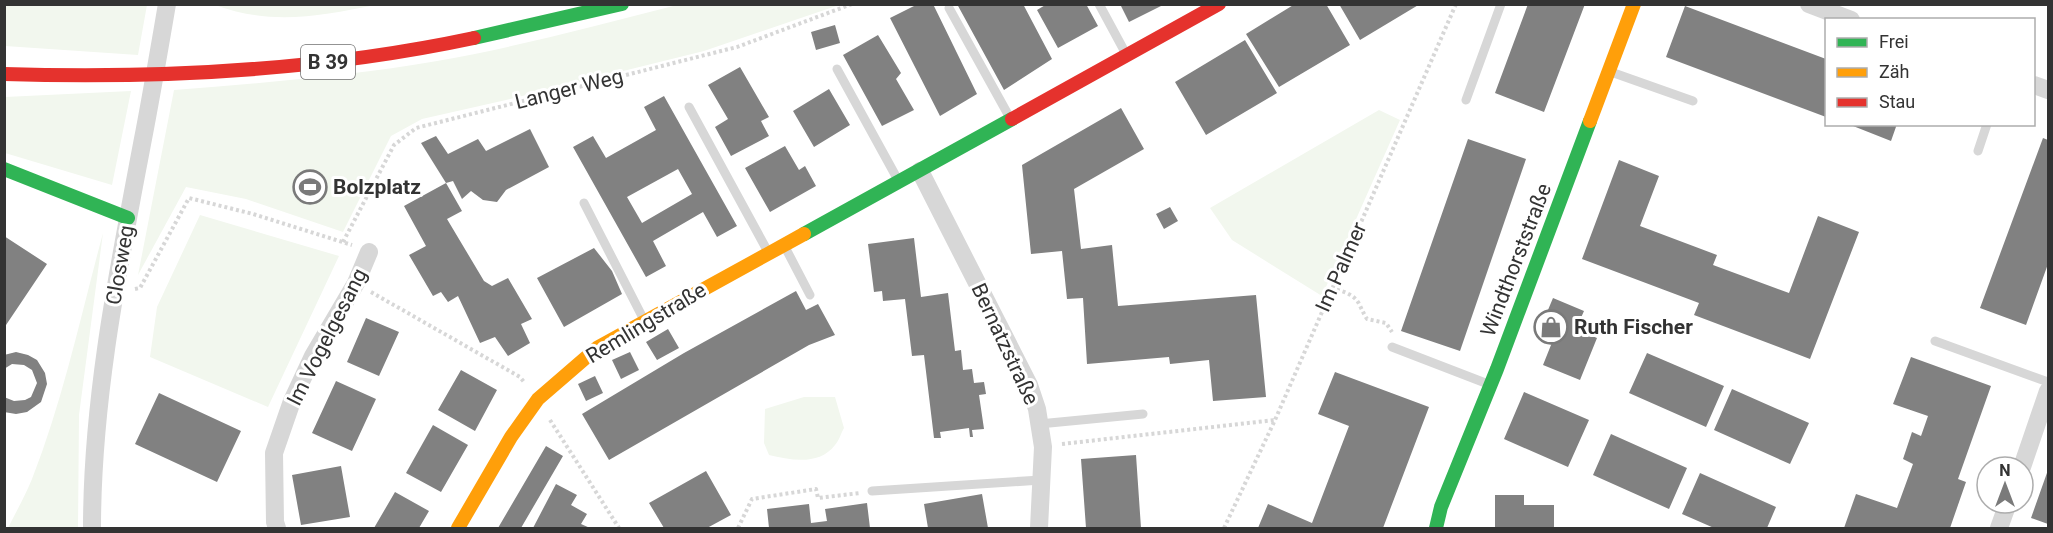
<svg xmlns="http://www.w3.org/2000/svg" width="2053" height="533" viewBox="0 0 2053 533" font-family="Roboto,sans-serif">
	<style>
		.green { fill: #f2f7ee }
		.building { fill: #818181; fill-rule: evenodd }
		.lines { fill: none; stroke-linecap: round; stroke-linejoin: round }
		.path { stroke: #d7d7d7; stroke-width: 4; stroke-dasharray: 3 3; stroke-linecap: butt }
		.lane { stroke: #d7d7d7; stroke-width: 9 }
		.street { stroke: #d7d7d7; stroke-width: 18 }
		.fast { stroke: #30b455; stroke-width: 14 }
		.slow { stroke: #ff9f0a; stroke-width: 14 }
		.jam { stroke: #e5322d; stroke-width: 14 }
		.labels { text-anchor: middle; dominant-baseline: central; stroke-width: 6; stroke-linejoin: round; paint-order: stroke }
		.shield { fill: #fff; stroke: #707070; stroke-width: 1.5 }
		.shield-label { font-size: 20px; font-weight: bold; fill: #333 }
		.street-label { font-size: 21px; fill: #333; stroke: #fff }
		.poi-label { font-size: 21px; font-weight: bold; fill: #333; stroke: #fff; text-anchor: start }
	</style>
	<rect width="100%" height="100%" fill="#fff"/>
	<path class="green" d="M4,5l1,-1 142,1 -9,50 -133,-9z
		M215,5v-1l161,1c-58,11 -103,21 -161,0z
		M677,5h162l-135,46 -198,49 -84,19 -31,17 -48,96 -97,-33 -60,-12 -48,88 36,-185c88,-7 176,-14 263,-29 81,-14 161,-36 240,-56z
		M131,91l-19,94 -107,-32v-56z
		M1379,110l21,10 -78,176 -90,-56 -22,-32z
		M200,215l139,41 -71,151 -118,-50 7,-50z
		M103,233l-24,182 -1,113h-70c8,-16 17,-32 24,-49 31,-79 49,-164 71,-246z
		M804,397h31l9,31c-3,5 -5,13 -9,17 -16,21 -44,15 -66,10l-5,-12 1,-34z"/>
	<path class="building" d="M918,4h15l44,90 -37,22 -50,-98z
		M957,4h66l29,55 -48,31z
		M1047,4h39l12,22 -40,22 -21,-38z
		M1120,4h45l-36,18z
		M1295,4h31l24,41 -71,42 -33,-53z
		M1339,4h81l-60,36z
		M1528,4h57l-41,108 -49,-19z
		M1685,6l141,53v58l-160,-60z
		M835,25l5,18 -24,7 -5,-18z
		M878,35l23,38 -5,6 18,31 -32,16 -39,-71z
		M1245,40l32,53 -71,42 -31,-53z
		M740,67l29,50 -8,4 8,15 -38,20 -16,-29 13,-8 -20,-34z
		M829,89l21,36 -36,22 -21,-36z
		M664,96l73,130 -20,11 -14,-25 -50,29 13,25 -20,11 -73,-130 20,-11 13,22 50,-28 -12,-23zM678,169l14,25 -50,29 -15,-26z
		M1121,108l23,41 -70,40 7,60 31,-4 6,61 138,-11 10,102 -53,4 -4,-41 -39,4 -1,-7 -82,7 -4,-66 -16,1 -5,-48 -31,3 -9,-89z
		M1848,124h49l-6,17z
		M530,129l19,38 -43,23 -9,12 -14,-2 -12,-9 -9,8 -9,-18 -7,2 -25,-40 15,-7 12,18 30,-15 8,12z
		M2043,138l5,2v124l-22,61 -46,-17z
		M1468,139l58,20 -66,192 -59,-20z
		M785,146l14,24 6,-4 11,20 -46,26 -25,-44z
		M1619,160l40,16 -19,50 77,29 -4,10 76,28 29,-77 41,16 -49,127 -116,-44 5,-12 -117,-44z
		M446,183l16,28 -15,8 37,62 8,5 16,-8 24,41 -11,5 9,19 -22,13 -13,-19 -15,6 -22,-47 -10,6 -7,-10 -8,4 -24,-41 17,-9 -22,-40z
		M1170,207l8,14 -14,8 -8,-15z
		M4,236l43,28 -43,64z
		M914,238l7,59 27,-4 7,58 6,-1 2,20 9,-1 2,14 10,-1 2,12 -7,1 5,34 -12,1 1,7h-3l-1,-9 -29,4 1,6h-7l-10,-83 -12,1 -7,-57 -22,2 -1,-10 -8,1 -6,-48z
		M594,248l18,23 10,23 -58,33 -27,-49z
		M796,291l10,19 12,-6 17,31 -26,10 -200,115 -27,-46 102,-61z
		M1553,298l31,13 -8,18 21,9 -17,42 -37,-15 12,-30 -15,-6z
		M366,318l33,14 -20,44 -32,-14z
		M668,329l11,19 -22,12 -11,-18z
		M16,352l12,3 9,5 8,13 2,11 -6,18 -14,10 -11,2 -12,-2v-15l10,4 11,-1 6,-3 6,-14 -5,-13 -8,-5 -12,-1 -8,5v-14z
		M630,352l9,18 -18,9 -9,-19z
		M1647,353l77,33 -18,41 -77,-34z
		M1911,357l80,29 -33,93 8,3 -16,46h-106l12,-34 41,14 16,-44 -10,-5 9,-27 9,4 7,-20 -35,-12z
		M461,370l36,20 -22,41 -37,-21z
		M1335,372l94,35 -46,121h-125l10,-24 44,19 37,-97 -31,-12z
		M595,376l8,17 -17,8 -8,-17z
		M336,381l40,18 -24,52 -40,-18z
		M1732,389l77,34 -19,41 -76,-34z
		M1524,392l65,28 -21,47 -64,-28z
		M159,393l82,38 -24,51 -82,-38z
		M433,425l35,20 -27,47 -35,-19z
		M1611,434l76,34 -18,41 -76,-34z
		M546,446l17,10 -42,72h-23z
		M1136,455l5,73h-55l-5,-69z
		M341,466l9,51 -49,8 -9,-50z
		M2048,470v54l-17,-6z
		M706,471l25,44 -24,13h-43l-15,-25z
		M1700,473l76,34 -9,21h-53l-32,-14z
		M556,484l21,11 -6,10 16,9 -6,10 9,4h-57z
		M395,492l34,19 -10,17h-45z
		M982,494l6,34h-60l-4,-24z
		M1495,495h29v10h30v23h-59z
		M867,503l3,25h-101l-2,-19 42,-5 2,19 16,-2 -2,-12z"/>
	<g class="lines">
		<path class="path" d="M343,242l51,-97 22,-17 321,-81 115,-43
			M1331,288c10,3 21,5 27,14 3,5 5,11 9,17l19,4 6,9
			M135,289l5,-1 49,-90 64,16 99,31
			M371,292l149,85 4,5
			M550,420l69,108
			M1062,444l213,-24
			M738,528l14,-29 64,-10 2,9 42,-5
			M1224,528l51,-108 181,-416"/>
		<path class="lane" d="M1099,4l27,50
			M949,8l61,110
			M837,69l61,111
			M1611,72l82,29
			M1466,100l35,-96
			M689,107l78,143
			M1978,151l9,-27
			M584,203l60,117
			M785,247l25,48
			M1935,341l113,41
			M1392,347l96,37
			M1039,424l104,-10
			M872,491l169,-11"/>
		<path class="street" d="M1809,4l42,16
			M2034,85l14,5
			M920,171l109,214 8,24 6,38 -4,81
			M2022,467l26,-76
			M92,528c0,-129 26,-257 50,-384 9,-46 17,-93 25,-140
			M277,528l-2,-6 -1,-69 18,-52 21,-45 43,-73 13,-31
			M1999,528l9,-25"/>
		<path class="fast" d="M474,38l148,-34
			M4,169l124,49
			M804,234l208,-115
			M1436,528l5,-21 56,-138 93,-248"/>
		<path class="slow" d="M1590,121l44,-117
			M458,528l53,-91 27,-38 59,-51 207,-114"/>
		<path class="jam" d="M4,74c158,5 315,-3 470,-36
			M1012,119l207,-115"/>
	</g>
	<defs>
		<symbol id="stadium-ring" viewBox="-11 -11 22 22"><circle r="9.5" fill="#fff" stroke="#7a7a7a" stroke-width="1.5"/><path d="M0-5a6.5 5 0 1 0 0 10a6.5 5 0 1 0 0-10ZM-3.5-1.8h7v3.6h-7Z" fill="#7a7a7a"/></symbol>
		<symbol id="shop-ring" viewBox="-11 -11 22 22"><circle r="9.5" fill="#fff" stroke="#7a7a7a" stroke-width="1.5"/><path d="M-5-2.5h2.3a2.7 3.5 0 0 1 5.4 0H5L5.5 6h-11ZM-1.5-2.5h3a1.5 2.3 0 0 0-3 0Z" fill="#7a7a7a"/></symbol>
	</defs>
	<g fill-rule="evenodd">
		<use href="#stadium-ring" x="291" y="168" width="38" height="38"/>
		<use href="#shop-ring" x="1532" y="308" width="38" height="38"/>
	</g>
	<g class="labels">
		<rect class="shield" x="301" y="45" width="54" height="34" rx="4.5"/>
		<g class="shield-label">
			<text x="328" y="62">B 39</text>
		</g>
		<g class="street-label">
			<text transform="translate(569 89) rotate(-14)">Langer Weg</text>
			<text transform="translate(1516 260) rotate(-69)">Windthorststraße</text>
			<text transform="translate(120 265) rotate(-80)">Closweg</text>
			<text transform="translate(1341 267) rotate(-66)">Im Palmer</text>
			<text transform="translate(646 323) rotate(-31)">Remlingstraße</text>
			<text transform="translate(327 337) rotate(-63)">Im Vogelgesang</text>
			<text transform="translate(1005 344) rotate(65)">Bernatzstraße</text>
		</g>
		<g class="poi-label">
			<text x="333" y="187">Bolzplatz</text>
			<text x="1574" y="327">Ruth Fischer</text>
		</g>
	</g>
	<rect width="2053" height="533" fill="none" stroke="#333333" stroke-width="12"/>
	<rect x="1825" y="18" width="210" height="108" fill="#ffffff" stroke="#adadad" stroke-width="1.5"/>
	<rect x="1837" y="38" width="30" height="9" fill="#30b455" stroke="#adadad" stroke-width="1.5"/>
	<text x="1879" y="48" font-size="18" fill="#333333">Frei</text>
	<rect x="1837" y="68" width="30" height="9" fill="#ff9f0a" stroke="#adadad" stroke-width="1.5"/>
	<text x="1879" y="78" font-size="18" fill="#333333">Zäh</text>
	<rect x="1837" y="98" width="30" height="9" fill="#e5322d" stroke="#adadad" stroke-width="1.5"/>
	<text x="1879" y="108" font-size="18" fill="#333333">Stau</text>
	<g transform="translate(2005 485)"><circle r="28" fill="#ffffff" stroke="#adadad" stroke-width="1.5"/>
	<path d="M0-4.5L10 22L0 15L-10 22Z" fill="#7a7a7a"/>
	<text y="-9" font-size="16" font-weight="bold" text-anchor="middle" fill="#333333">N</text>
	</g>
</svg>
